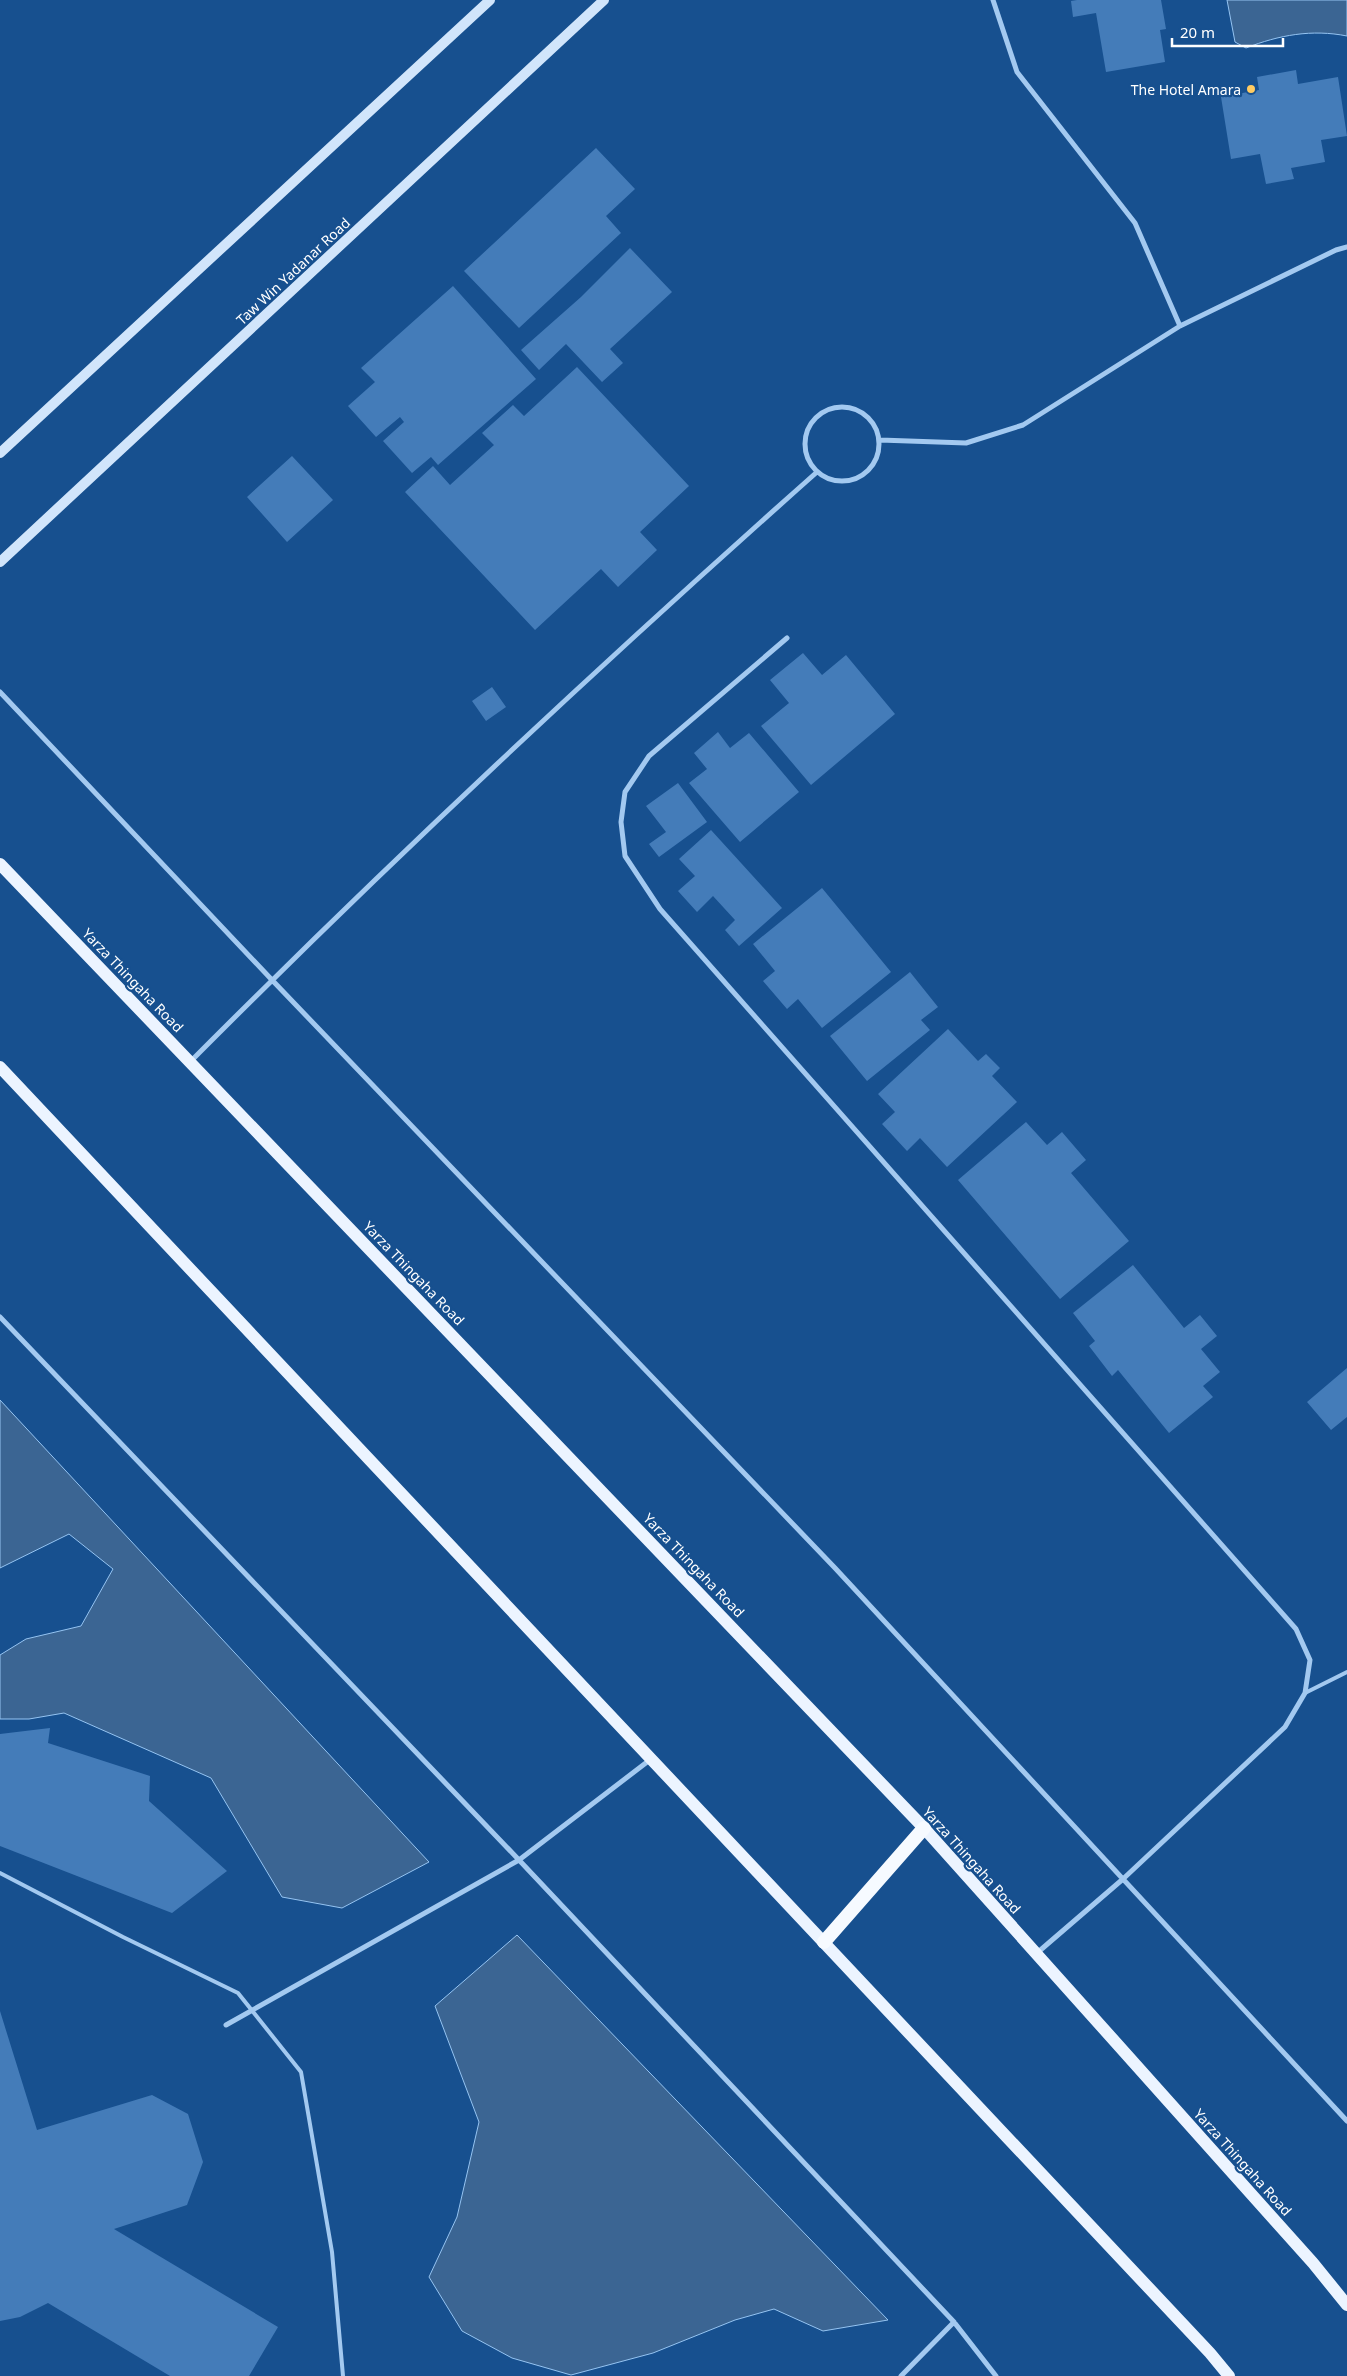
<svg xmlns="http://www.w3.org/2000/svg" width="1347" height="2376" viewBox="0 0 1347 2376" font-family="'Noto Sans',sans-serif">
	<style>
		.water { fill: #3b6593; stroke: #95c4f2 }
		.building { fill: #447cb9 }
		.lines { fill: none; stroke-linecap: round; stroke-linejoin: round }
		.service { stroke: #a3c9f0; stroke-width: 4 }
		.minor { stroke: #a3c9f0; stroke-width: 5 }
		.secondary { stroke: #d1e5fb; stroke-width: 10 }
		.primary { stroke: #ecf4ff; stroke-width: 12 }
		.trunk { stroke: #f6faff; stroke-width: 14 }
		.poi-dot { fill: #ffcb62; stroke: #17508f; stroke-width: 2 }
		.labels { text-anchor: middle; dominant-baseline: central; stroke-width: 4.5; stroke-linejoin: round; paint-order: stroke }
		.poi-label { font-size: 14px; fill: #fff; stroke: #17508f; text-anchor: end }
		.street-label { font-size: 14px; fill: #fff; stroke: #17508f }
	</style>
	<rect width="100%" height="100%" fill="#17508f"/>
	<path class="water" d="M1227,0h120v36c-35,-7 -68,-1 -101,12l-11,-6z
		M0,1400l429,462 -87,46 -60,-11 -71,-119 -147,-65 -35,6h-29v-64l26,-16 55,-13 32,-57 -44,-35 -69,34z
		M517,1935l371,385 -65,11 -49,-22 -39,11 -82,33 -82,22 -59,-17 -50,-27 -33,-54 28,-60 22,-95 -44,-116z"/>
	<path class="building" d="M1077,0h84l5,29 -6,1 5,32 -59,10 -10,-59 -23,4 -2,-16z
		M1296,70l2,14 40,-7 9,59 -26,4 4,22 -34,6 3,11 -28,5 -6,-30 -29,5 -10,-62 38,-7 -2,-13z
		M596,148l39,41 -29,27 15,17 -102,95 -55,-57z
		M630,248l42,44 -62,57 13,14 -21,19 -36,-38 -27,26 -18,-20 60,-53z
		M453,286l83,93 -98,86 -7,-8 -19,16 -29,-32 21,-19 -4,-5 -24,20 -28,-31 27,-24 -14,-14z
		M577,367l112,119 -49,46 17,18 -39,37 -17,-18 -66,61 -130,-138 28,-26 17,19 44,-40 -12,-12 31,-28 11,11z
		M292,456l41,44 -46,42 -40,-45z
		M803,653l19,22 24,-20 49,59 -84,71 -50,-59 28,-23 -19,-23z
		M492,687l14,20 -20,14 -14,-20z
		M718,732l12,16 19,-15 50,59 -59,50 -51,-59 18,-14 -13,-16z
		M678,783l29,39 -48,35 -10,-13 17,-12 -20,-26z
		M711,830l71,78 -43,38 -14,-16 10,-10 -22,-24 -16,16 -19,-21 17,-15 -16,-17z
		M822,888l69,84 -69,56 -24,-29 -11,10 -24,-28 12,-10 -22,-27z
		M910,972l28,35 -17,13 9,10 -63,51 -37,-45z
		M948,1029l30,32 8,-7 14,14 -8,8 25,26 -70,65 -27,-29 -13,13 -25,-27 13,-12 -17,-18z
		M1026,1122l21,23 15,-13 24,28 -15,13 58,68 -69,58 -102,-119z
		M1133,1265l51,63 16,-13 17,21 -16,13 19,23 -17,14 10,11 -44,36 -51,-63 -6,6 -23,-30 6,-5 -22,-28z
		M1347,1368v49l-16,13 -24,-28z
		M50,1728l-2,15 102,33 -1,25 78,70 -55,42 -172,-67v-112z
		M0,2011l37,119 115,-35 36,19 15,48 -16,43 -73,24 164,98 -29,49h-79l-122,-73 -28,14 -20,4z"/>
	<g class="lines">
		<path class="service" d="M1305,1693l42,-21
			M0,1873l123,64 115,56 63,79 31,180 11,124"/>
		<path class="minor" d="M993,0l24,72 118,151 45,103
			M805 444a37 37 0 1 1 74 0a37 37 0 1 1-74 0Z
			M880,440l86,3 57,-18 157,-99 156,-76 11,-3
			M787,638l-138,118 -24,36 -4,30 4,34 35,53 636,720 14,31 -5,33 -20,34 -162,152 -86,74
			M0,692l272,288 563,588 512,553
			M191,1061c202,-203 412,-399 626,-589
			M0,1317l519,543 435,462 -53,54
			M226,2025l293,-165 132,-101
			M954,2322l42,54"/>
		<path class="secondary" d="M0,453l490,-453
			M0,562l604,-562"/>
		<path class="primary" d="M0,864l924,964 389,435 34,42
			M0,1067l1210,1286 19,23"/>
		<path class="trunk" d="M824,1942l100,-114"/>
	</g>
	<circle class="poi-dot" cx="1251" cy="89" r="5"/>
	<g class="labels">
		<g class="poi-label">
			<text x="1241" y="89">The Hotel Amara</text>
		</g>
		<g class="street-label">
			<text transform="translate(293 271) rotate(-43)">Taw Win Yadanar Road</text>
			<text transform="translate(133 980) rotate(46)">Yarza Thingaha Road</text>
			<text transform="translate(414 1273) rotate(46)">Yarza Thingaha Road</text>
			<text transform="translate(694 1565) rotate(46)">Yarza Thingaha Road</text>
			<text transform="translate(972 1860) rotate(48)">Yarza Thingaha Road</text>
			<text transform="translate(1243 2162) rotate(48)">Yarza Thingaha Road</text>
		</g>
	</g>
	<path d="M1172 38v8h111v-8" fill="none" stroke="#ffffff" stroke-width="2.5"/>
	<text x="1180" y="38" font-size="15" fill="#ffffff" stroke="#17508f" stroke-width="4" paint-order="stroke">20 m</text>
</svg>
